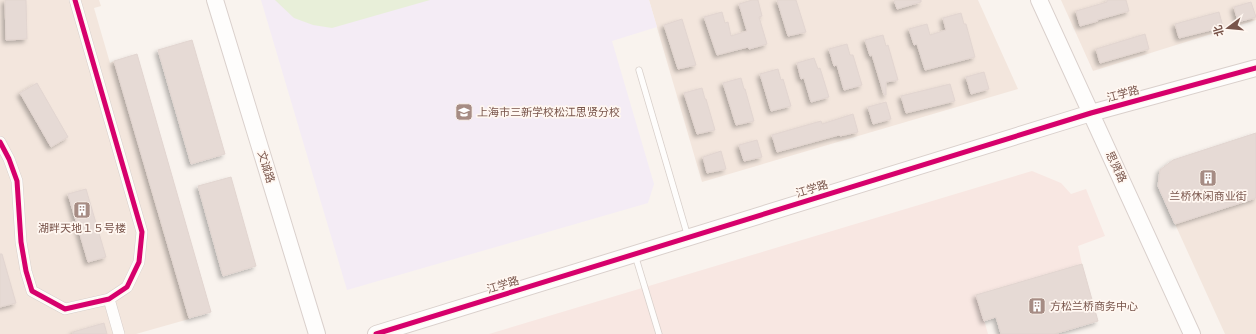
<svg xmlns="http://www.w3.org/2000/svg" width="1256" height="334" viewBox="0 0 1256 334" font-family="'Alegreya Sans','Noto Sans SC',sans-serif">
	<style>
		.residential { fill: #f3e6dd }
		.commercial { fill: #f8e7e2 }
		.education { fill: #f4ecf5 }
		.green { fill: #e8efd9 }
		.building { fill: #e6dad5; stroke: #e2d5d0; filter: url(#shadow) }
		.lines { fill: none; stroke-linecap: round; stroke-linejoin: round }
		.lane-casing { stroke: #d8cfca; stroke-width: 7 }
		.street-casing { stroke: #d8cfca; stroke-width: 12 }
		.secondary-casing { stroke: #dad0cc; stroke-width: 18 }
		.lane { stroke: #fefdfc; stroke-width: 5.5 }
		.street { stroke: #fefdfc; stroke-width: 11 }
		.secondary { stroke: #fefdfc; stroke-width: 16 }
		.cycleway-casing { stroke: #fff7f1; stroke-width: 8 }
		.cycleway { stroke: #d6006c; stroke-width: 5 }
		.labels { text-anchor: middle; dominant-baseline: central; stroke-width: 3.5; stroke-linejoin: round; paint-order: stroke }
		.street-label { font-size: 11px; fill: #79554b; stroke: #fff7f1 }
		.poi-label { font-size: 11px; fill: #79554b; stroke: #fff7f1; text-anchor: start }
	</style>
	<defs>
		<filter id="shadow"><feDropShadow dx="-3" dy="3" stdDeviation="2" flood-color="#0004"/></filter>
	</defs>
	<rect width="100%" height="100%" fill="#f9f3ee"/>
	<path class="residential" d="M0,0h99l2,6 -7,2 16,55 4,-2 75,258 -53,15h-136z
		M649,0h329l40,89 -316,93z
		M1061,0h195v20l-163,51z
		M1256,198v136h-31l-50,-110z"/>
	<path class="commercial" d="M1032,171l29,12 10,11 15,-5 19,47 -27,10 4,18 -105,31 11,39h-499z"/>
	<path class="education" d="M261,0h388l8,27 -45,14 42,143 -6,19 -301,87z"/>
	<path class="green" d="M275,0h155l-98,28 -19,-3 -19,-7z"/>
	<path class="building" d="M5,0h21l1,39 -21,1z
		M752,0h6l4,16 -3,1 8,27 -18,5 -1,-2 -31,8 -13,-38 18,-5 3,11 3,-1 3,14 16,-5 -8,-27z
		M777,0h19l10,32 -18,4z
		M894,0h27v2l-24,7z
		M1107,0h19l3,11 -32,9 1,1 -18,5 -4,-15 31,-9z
		M1251,2l5,15 -18,5 -4,-15z
		M1219,12l4,15 -44,11 -4,-14z
		M961,13l3,11h2l9,33 -50,13 -8,-26 -3,1 -5,-16 18,-5 3,11 16,-5 -3,-12z
		M682,19l14,46 -18,4 -14,-44z
		M1145,34l4,15 -49,14 -4,-14z
		M883,35l3,11 2,-1 10,35 -12,2v13h-2l-12,-40 -2,1 -5,-16z
		M192,40l33,114 -34,10 -33,-114z
		M847,44l3,11h3l9,30 -18,5 -7,-25 -3,1 -5,-17z
		M137,54l74,258 -22,6 -75,-257z
		M814,58l4,11 2,-1 9,29 -18,5 -7,-24 -3,1 -4,-16z
		M778,69l3,11 2,-1 8,27 -20,5 -11,-37z
		M984,72l5,17 -18,5 -5,-17z
		M741,78l3,11h1l9,32 -18,4 -13,-42z
		M37,83l31,54 -17,10 -31,-54z
		M950,84l5,17 -49,12 -5,-17z
		M702,88l3,11h1l9,31 -18,4 -13,-41z
		M886,102l5,17 -18,5 -5,-17z
		M853,114l5,18 -18,4 -1,-1 -62,17 -5,-17 49,-14 1,3z
		M1256,133v65l-81,26 -17,-38 2,-16 13,-10z
		M757,140l5,17 -18,4 -5,-16z
		M721,151l5,18 -19,4 -4,-16z
		M231,177l25,89 -33,10 -25,-90z
		M86,189l20,68 -18,5 -20,-68z
		M0,254h2l14,49 -16,4z
		M1082,264l16,57 -44,13h-53l-5,-17 -12,4 -8,-26z
		M104,323l3,11h-34v-2z"/>
	<g class="lines">
		<defs>
			<path id="lane" d="M639,70l49,167
				M635,255l24,79"/>
			<path id="street" d="M0,142l9,17 8,22 4,61 5,29 6,20 33,18 44,-10 18,-12 12,-25 3,-30 -67,-232
				M109,299l10,35"/>
			<path id="secondary" d="M215,0l102,334
				M1039,0l153,334
				M376,334l715,-221 165,-45"/>
		</defs>
		<use href="#lane" class="lane-casing"/>
		<use href="#street" class="street-casing"/>
		<use href="#secondary" class="secondary-casing"/>
		<use href="#lane" class="lane"/>
		<use href="#street" class="street"/>
		<use href="#secondary" class="secondary"/>
		<defs>
			<path id="cycleway" d="M0,142l9,17 8,22 4,61 5,29 6,20 33,18 44,-10 18,-12 12,-25 3,-30 -67,-232
				M376,334l715,-221 165,-45"/>
		</defs>
		<use href="#cycleway" class="cycleway-casing"/>
		<use href="#cycleway" class="cycleway"/>
	</g>
	<defs>
		<symbol id="school-square" viewBox="-11 -11 22 22"><rect x="-9" y="-9" width="18" height="18" rx="4" fill="#a68c84" stroke="#fff7f1"/><path d="M0-5L7-2L0 1L-7-2ZM-4 1L0 2.5L4 1V4Q0 6-4 4Z" fill="#fff"/></symbol>
		<symbol id="building-square" viewBox="-11 -11 22 22"><rect x="-9" y="-9" width="18" height="18" rx="4" fill="#a68c84" stroke="#fff7f1"/><path d="M-4-6H4V6H1V3H-1V6H-4ZM-2.5-4.3h1.7v1.8h-1.7ZM.8-4.3h1.7v1.8H.8ZM-2.5-1h1.7V.8h-1.7ZM.8-1h1.7V.8H.8Z" fill="#fff"/></symbol>
	</defs>
	<g fill-rule="evenodd">
		<use href="#school-square" x="454" y="102" width="20" height="20"/>
		<use href="#building-square" x="1198" y="168" width="20" height="20"/>
		<use href="#building-square" x="72" y="200" width="20" height="20"/>
		<use href="#building-square" x="1027" y="296" width="20" height="20"/>
	</g>
	<g class="labels">
		<g class="street-label">
			<text transform="translate(1123 94) rotate(-15)">江学路</text>
			<text transform="translate(266 167) rotate(73)">文诚路</text>
			<text transform="translate(1116 167) rotate(65)">思贤路</text>
			<text transform="translate(812 189) rotate(-17)">江学路</text>
			<text transform="translate(503 285) rotate(-17)">江学路</text>
		</g>
		<g class="poi-label">
			<text x="477" y="112">上海市三新学校松江思贤分校</text>
			<text x="1208" y="196" text-anchor="middle">兰桥休闲商业街</text>
			<text x="82" y="228" text-anchor="middle">湖畔天地１５号楼</text>
			<text x="1050" y="306">方松兰桥商务中心</text>
		</g>
	</g>
	<g transform="translate(1228 28) rotate(254)" stroke="#fff7f1" stroke-width="3" paint-order="stroke">
	<path d="M0-3L7 15L0 10L-7 15Z" fill="#79554b"/>
	<text y="-6" font-size="11" font-weight="bold" text-anchor="middle" fill="#79554b">北</text>
	</g>
</svg>
